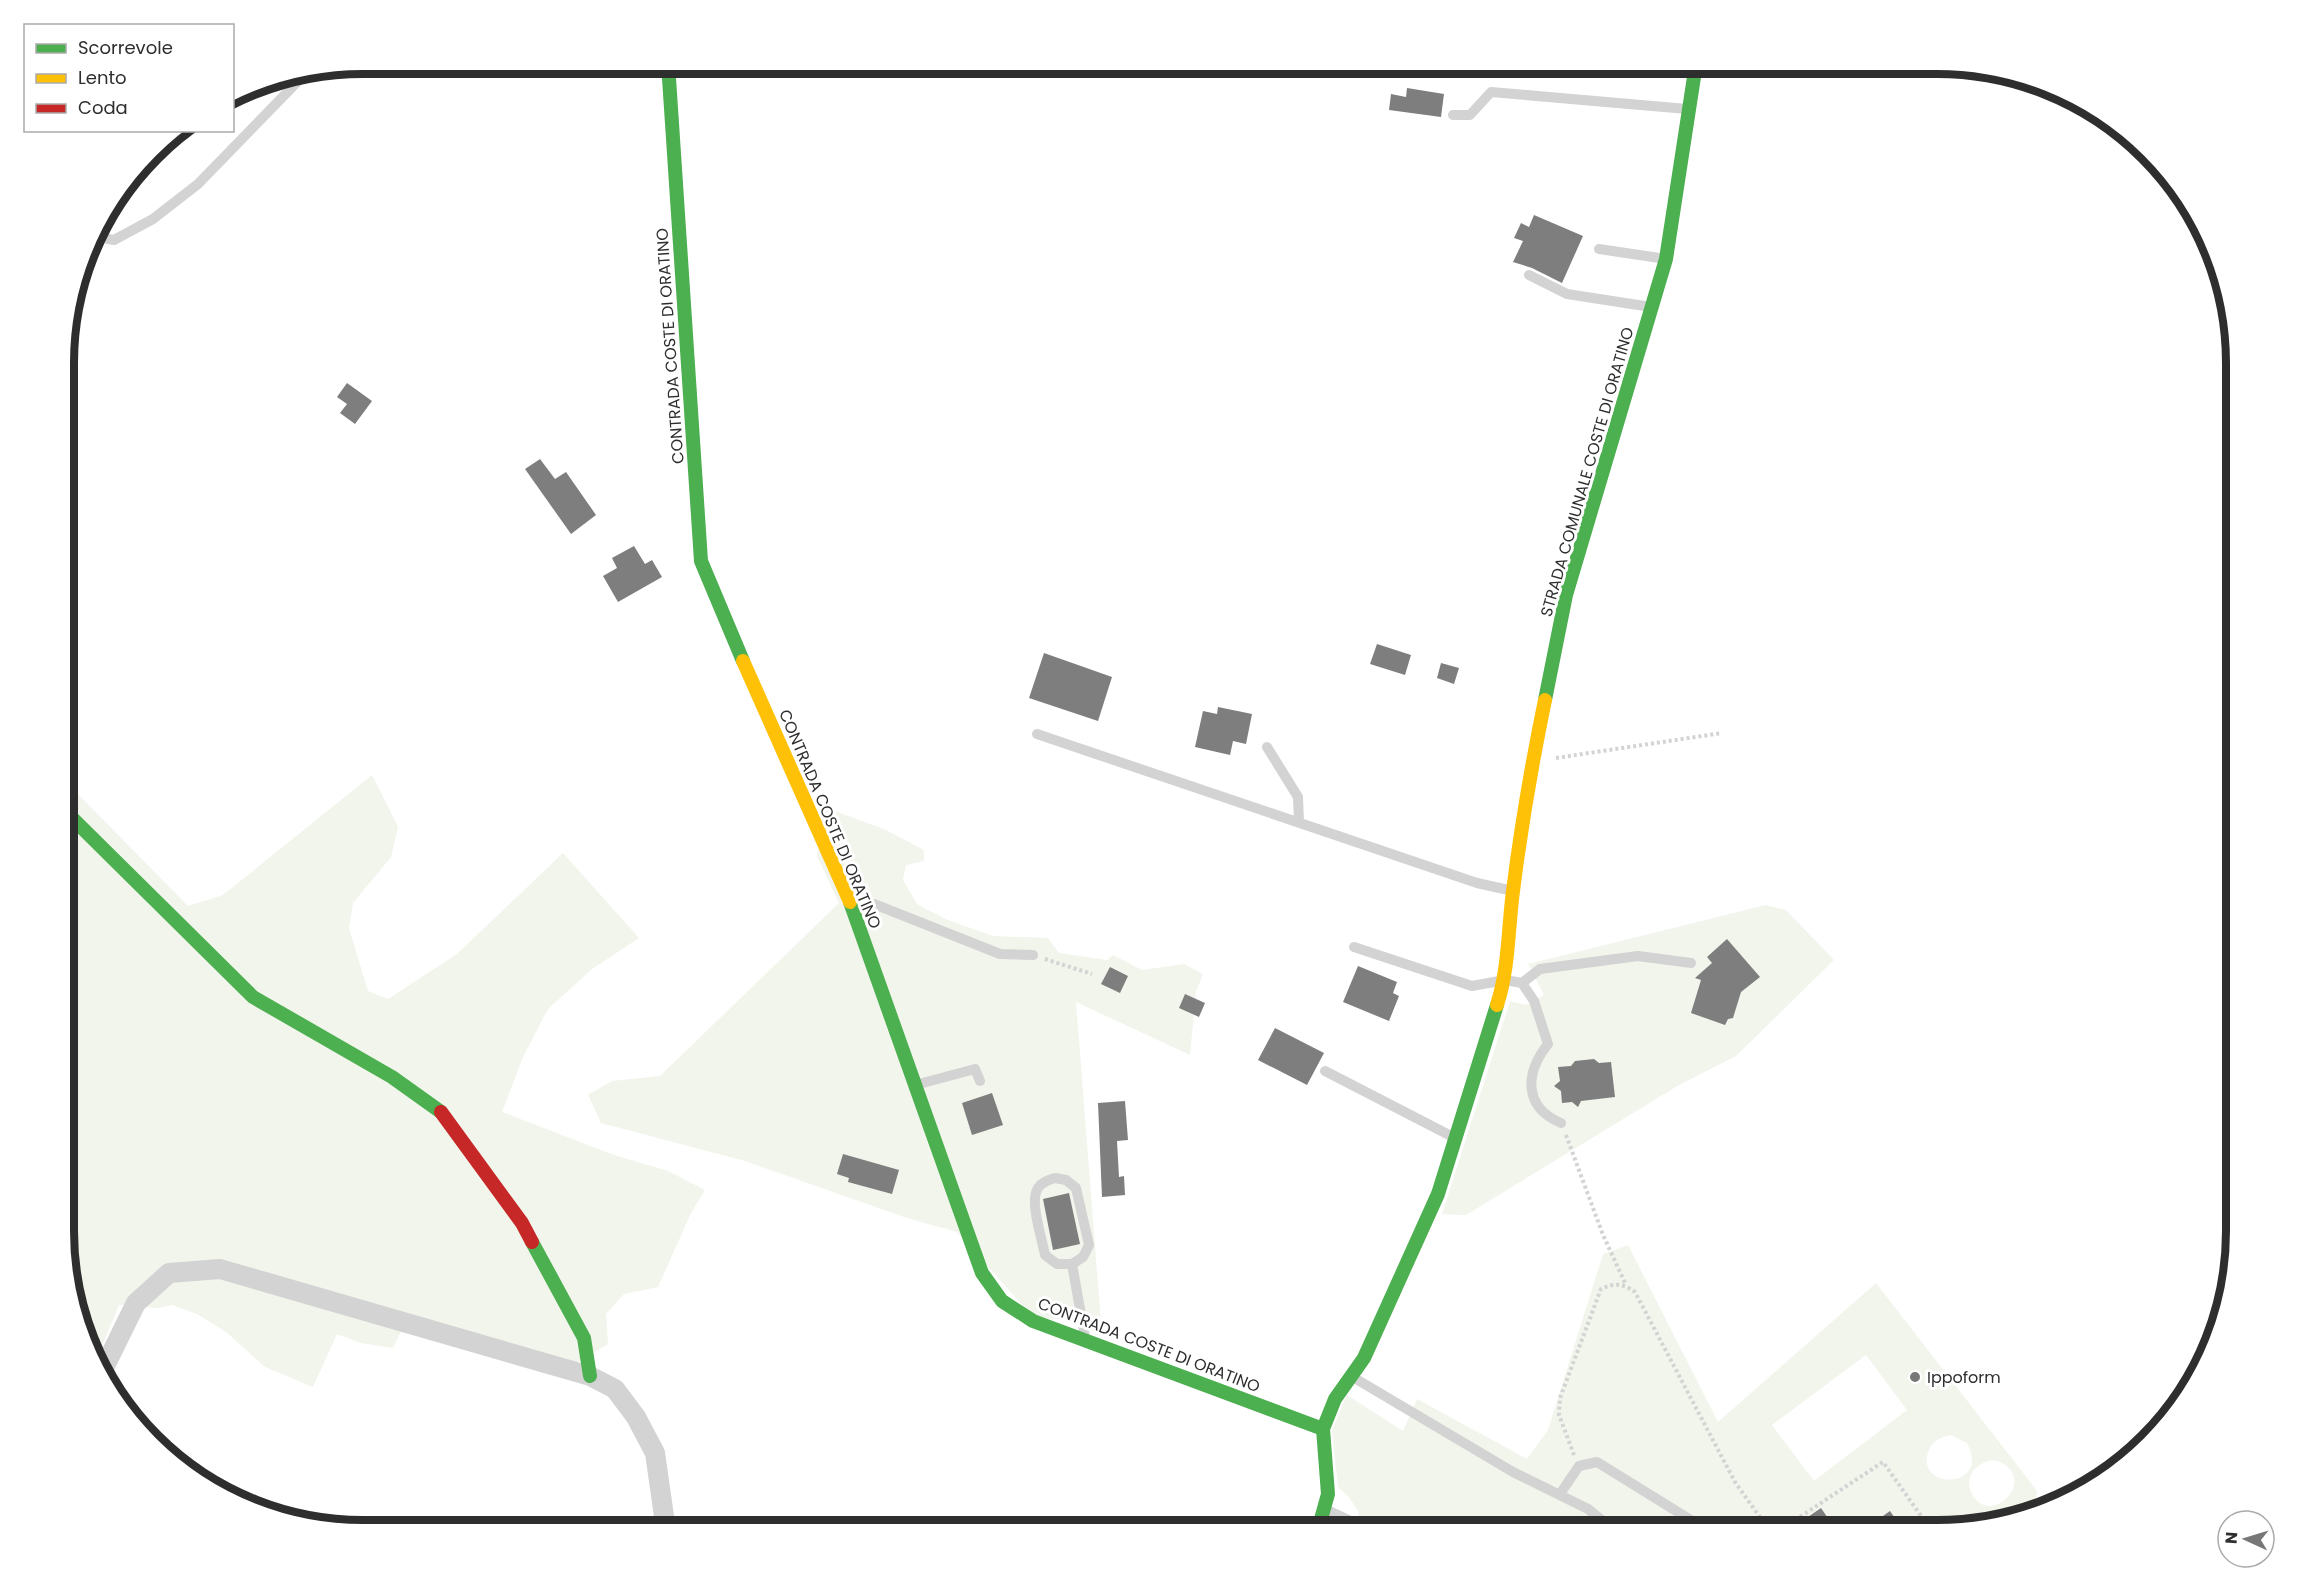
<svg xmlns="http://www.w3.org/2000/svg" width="2300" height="1593" viewBox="0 0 2300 1593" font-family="Poppins,sans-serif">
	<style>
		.green { fill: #f1f5eb; fill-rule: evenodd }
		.building { fill: #7e7e7e }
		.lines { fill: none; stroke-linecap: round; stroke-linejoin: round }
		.path { stroke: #d3d3d3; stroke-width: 4; stroke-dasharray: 3 3; stroke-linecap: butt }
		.lane { stroke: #d3d3d3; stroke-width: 10 }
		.street { stroke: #d3d3d3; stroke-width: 20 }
		.fast { stroke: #4caf50; stroke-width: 14 }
		.slow { stroke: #ffc107; stroke-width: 14 }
		.jam { stroke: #c62828; stroke-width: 14 }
		.poi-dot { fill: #777; stroke: #fff; stroke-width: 2 }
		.labels { text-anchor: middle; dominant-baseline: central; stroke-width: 6; stroke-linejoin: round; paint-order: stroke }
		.street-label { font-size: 16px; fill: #2e2e2e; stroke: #fff }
		.poi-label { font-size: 16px; fill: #2e2e2e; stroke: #fff; text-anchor: start }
		.rim { fill: none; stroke: #2e2e2e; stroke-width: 8 }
	</style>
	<rect width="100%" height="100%" fill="#fff"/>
	<path class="green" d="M66,775l5,12 117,119 35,-11 149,-120 26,52 -7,30 -38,46 -4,25 19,63 20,8 69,-45 106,-101 76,85 -47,31 -44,40 -25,48 -21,55 112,43 54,16 37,19 -14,23 -33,74 -34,7 -18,20 2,30 -34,20 -166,-47 -15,31 -32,-5 -24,-9 -24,53 -48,-20 -39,-35 -29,-18 -25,-9 -14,3 -39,-3 -23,55 -30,-91z
		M824,807l62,23 38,20v11l-18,4 -3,15 14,24 28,15 48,17 55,2 11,15 48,7 6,-5 29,15 42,-6 19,10 -7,18 -6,63 -114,-53 26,334 -7,-1 -8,-13 -54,-5 -76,-85 -50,-14 -162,-57 -144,-38 -13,-28 24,-14 48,-5 179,-173 -22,-47z
		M1766,905l20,5 48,50 -98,96 -57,29 -213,130 -24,-1 68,-213 16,4 18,-10 -16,-31z
		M1628,1245l90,177 158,-139 161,208 -3,22 -19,7 -77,10h-584l5,-17 -10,-16 -11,-10 -6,-57 15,-35 56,36 14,-32 110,60 21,-29 55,-176zM1866,1355l41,55 -93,71 -42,-56zM1951,1435l16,8c25,48 -55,47 -38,7 4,-10 12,-13 22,-15zM1994,1460c50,15 -5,72 -23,32 -7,-17 6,-30 23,-32z"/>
	<path class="building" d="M1407,88l37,6 -3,23 -52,-7 2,-16 15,3z
		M1534,215l49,21 -21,47 -30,-15 -19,-6 10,-21 -9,-3 7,-15 8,4z
		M347,383l25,18 -17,23 -15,-11 7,-9 -10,-7z
		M540,459l15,20 11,-7 30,43 -25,19 -46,-65z
		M634,546l11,18 7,-4 10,17 -44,25 -15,-26 14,-8 -5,-10z
		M1377,644l34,11 -6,20 -35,-11z
		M1044,653l68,24 -14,44 -69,-23z
		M1441,663l18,5 -5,16 -17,-6z
		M1218,707l34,7 -6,30 -13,-3 -3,14 -35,-8 8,-36 14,3z
		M1727,939l33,38 -19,15 -8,26 -5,1 -3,6 -34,-12 10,-33 -6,-2 17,-15 -5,-6z
		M1358,966l39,16 -4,11 6,3 -10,25 -46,-19z
		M1110,967l18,9 -8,17 -19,-9z
		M1185,994l20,9 -6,14 -20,-9z
		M1275,1028l49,25 -17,32 -49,-25z
		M1594,1059l5,4 12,-1 4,35 -34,4 -3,6 -6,-5 -10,1 -1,-12 -7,-5 6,-5 -2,-14 13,-1 4,-5z
		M992,1093l11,32 -31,10 -10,-32z
		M1125,1101l3,39 -11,1 2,36 5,-1 1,19 -23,2 -4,-94z
		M843,1154l56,16 -7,24 -44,-12 1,-4 -12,-4z
		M1069,1193l11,51 -27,6 -10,-51z
		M1821,1508l15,22h-47z
		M1890,1511l13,19h-40z"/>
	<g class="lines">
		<path class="path" d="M1556,758l166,-25
			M1045,959l47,15
			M1566,1135l37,100 23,50
			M1574,1455l-15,-40 1,-17 41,-109c13,-6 22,-6 34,3l100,190 34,48
			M1780,1530l103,-68 48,68"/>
		<path class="lane" d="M1453,115h17l21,-23 196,17
			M92,236l22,4 39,-21 45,-35 107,-110
			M1599,249l67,10
			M1529,275l38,19 84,13
			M1037,734l440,149 36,8
			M1267,747l31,50 1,25
			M854,902l20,2 126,50 33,1
			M1354,947l118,39 33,-6 17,3 12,18 14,43c-23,29 -25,63 13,79
			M1522,983l18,-14 98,-13 53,7
			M1325,1071l130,67
			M915,1085l60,-16 5,12
			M1055,1178l11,2 10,8 13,57 -6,12 -11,7h-15l-12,-9c-3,-17 -16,-54 -7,-67 4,-6 11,-8 17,-10z
			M1072,1264l13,73
			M1351,1376l162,96 75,37 26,21
			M1560,1494l19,-28 18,-4 97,60 34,8
			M1325,1509l45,21"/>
		<path class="street" d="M101,1374l35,-71 33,-30 51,-4 370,107 25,13 21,28 19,36 11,77"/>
		<path class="fast" d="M668,63l33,498 42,100
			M1545,700l21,-105 100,-336 30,-195
			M66,812l187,185 139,80 49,35
			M850,902l132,371 20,28 31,20 290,108
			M532,1242l52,96 6,38
			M1318,1530l10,-36 -5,-65 12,-30 29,-41 74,-164 59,-189"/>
		<path class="slow" d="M743,661l107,241
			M1497,1005c12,-37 11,-76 16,-114 8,-64 19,-128 32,-191"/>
		<path class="jam" d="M441,1112l81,111 10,19"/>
	</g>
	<circle class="poi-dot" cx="1915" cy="1377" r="6"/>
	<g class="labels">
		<g class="street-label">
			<text transform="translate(670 346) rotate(-94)">CONTRADA COSTE DI ORATINO</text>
			<text transform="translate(1587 472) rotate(-74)">STRADA COMUNALE COSTE DI ORATINO</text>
			<text transform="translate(830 819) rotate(67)">CONTRADA COSTE DI ORATINO</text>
			<text transform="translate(1149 1345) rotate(21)">CONTRADA COSTE DI ORATINO</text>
		</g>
		<g class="poi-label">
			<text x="1927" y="1377">Ippoform</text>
		</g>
	</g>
	<path d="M0 0H2300V1593H0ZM363 74H1937A289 289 0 0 1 2226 363V1231A289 289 0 0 1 1937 1520H363A289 289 0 0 1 74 1231V363A289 289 0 0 1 363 74Z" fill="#fff" fill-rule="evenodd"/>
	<path class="rim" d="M363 74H1937A289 289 0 0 1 2226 363V1231A289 289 0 0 1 1937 1520H363A289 289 0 0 1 74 1231V363A289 289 0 0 1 363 74Z"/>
	<rect x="24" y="24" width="210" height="108" fill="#ffffff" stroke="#ababab" stroke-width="1.5"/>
	<rect x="36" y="44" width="30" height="9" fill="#4caf50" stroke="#ababab" stroke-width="1.5"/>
	<text x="78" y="54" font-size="18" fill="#2e2e2e">Scorrevole</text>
	<rect x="36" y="74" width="30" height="9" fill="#ffc107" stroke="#ababab" stroke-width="1.5"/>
	<text x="78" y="84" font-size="18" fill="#2e2e2e">Lento</text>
	<rect x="36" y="104" width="30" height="9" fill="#c62828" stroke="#ababab" stroke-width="1.5"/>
	<text x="78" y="114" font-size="18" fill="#2e2e2e">Coda</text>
	<g transform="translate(2246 1539) rotate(274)"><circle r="28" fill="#ffffff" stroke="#ababab" stroke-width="1.5"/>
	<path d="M0-4.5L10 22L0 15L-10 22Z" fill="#777777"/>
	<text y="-9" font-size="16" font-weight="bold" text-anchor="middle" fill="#2e2e2e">N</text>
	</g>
</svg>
